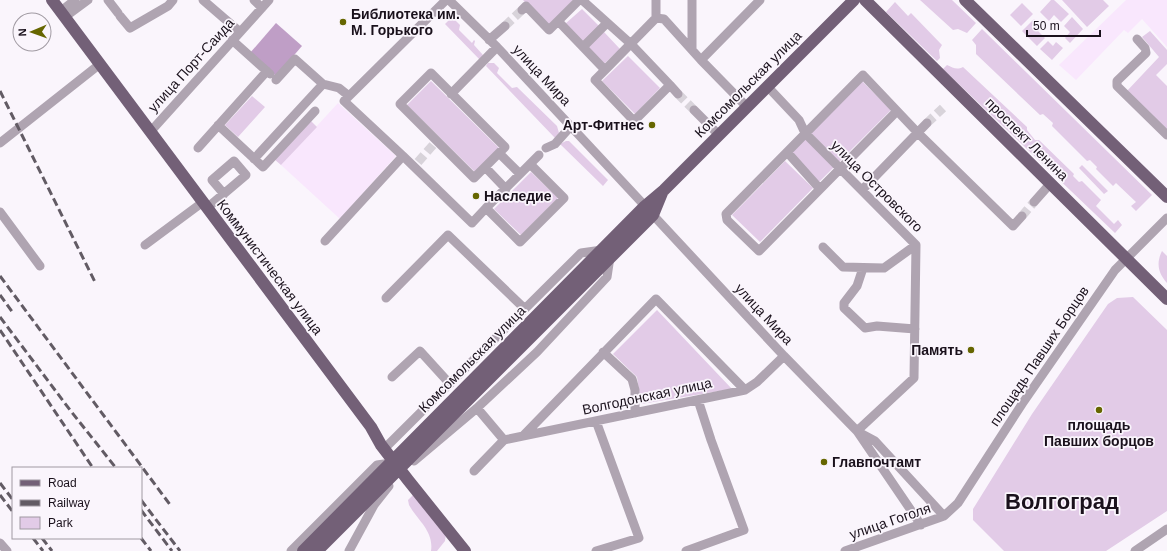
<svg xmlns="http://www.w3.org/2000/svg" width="1167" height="551" viewBox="0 0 1167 551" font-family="Arial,sans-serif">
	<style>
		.built { fill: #f9e7fd }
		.green { fill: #e2cbe7 }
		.water { fill: #bf9ec6 }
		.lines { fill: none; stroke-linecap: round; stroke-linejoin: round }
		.minor-tunnel { stroke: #d8d3da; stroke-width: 9; stroke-dasharray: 9 4.5; stroke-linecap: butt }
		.minor { stroke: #afa4b1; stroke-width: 9 }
		.major { stroke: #736077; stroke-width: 12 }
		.rail { stroke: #625b64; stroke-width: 3; stroke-dasharray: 8 4; stroke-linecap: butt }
		.poi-dot { fill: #660; stroke: #faf5fc; stroke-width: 1.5 }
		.labels { text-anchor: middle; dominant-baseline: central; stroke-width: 3.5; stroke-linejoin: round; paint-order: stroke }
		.poi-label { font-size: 14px; font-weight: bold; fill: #1a111c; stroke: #faf5fc; text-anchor: start }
		.street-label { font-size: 14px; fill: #1a111c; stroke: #faf5fc }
		.town-label { font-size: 22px; font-weight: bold; fill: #1a111c; stroke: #faf5fc }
	</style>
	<rect width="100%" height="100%" fill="#faf5fc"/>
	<path class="built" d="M1126,0h41v47l-25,-28 -14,14 -4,-3 -48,50 -17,-15z
		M338,103l58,53 -56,63 -59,-54z"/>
	<path class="green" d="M523,0h50l-25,26z
		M920,0h32l24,23 -9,10 -9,-4 -5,1z
		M1051,0h3l15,14 -8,8 -7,-7 -5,6 -9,-9z
		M1062,0h41l6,6 -22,21z
		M895,2l13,14 3,-3 31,32 -3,5 1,8 -3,3 -51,-49z
		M1022,3l11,11 -12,12 -11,-11z
		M582,9l17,17 -16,16 -18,-18z
		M452,17l8,8 -1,5 13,13 2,-3 1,1 -1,4 9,10 -2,6 -36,-37z
		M1072,17l11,12 -13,14 -5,-5 5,-6 -6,-6z
		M1034,19l8,8 -4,4 7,7 -8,8 -15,-15z
		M982,29l170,166 -16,16 -5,-5 5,-4 -20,-19 -3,3 -17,-17 1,-2 -7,-7 -3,1 -35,-35 1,-3 -10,-9 -3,1 -64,-61v-9l-4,-5z
		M1150,31l17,19v14l-11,11 11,11v45l-41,-39 33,-35 -17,-20z
		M604,32l16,17 -16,15 -17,-17z
		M1048,41l5,5 3,-4 7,6 -11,12 -12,-11z
		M628,56l32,32 -25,26 -33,-33z
		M488,63h6l5,5 -2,5 15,15 5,-1 40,39 2,7 -4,5 -69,-72z
		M947,65c6,3 10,5 16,2l64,60v3l8,10h4l35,34 -1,2 6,6 3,-1 19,19 -5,6 18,18 4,-4 4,5 -7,8 -172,-164z
		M431,81l68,67 -24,24 -68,-67z
		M862,81l29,29 -52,52 -28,-29z
		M252,96l13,11 -27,30 -13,-12z
		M310,120l7,7 -36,38 -7,-6z
		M806,138l28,29 -15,15 -28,-29z
		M566,141h3l39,39 -5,6 -43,-42z
		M785,161l28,27 -53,54 -28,-27z
		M1082,165l26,26 -4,3 -25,-26z
		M531,172l27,26 -37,37 -27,-26z
		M1162,251l5,5v27c-9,-10 -11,-20 -5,-32z
		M1133,297l34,33v181l-61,40h-102l-31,-31v-11l59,-95 76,-110 9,-6z
		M657,310l75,79 -91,15 -4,-27 -24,-23z
		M414,494l32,39 -1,8 -8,10h-6c3,-20 -13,-30 -22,-46l-1,-5z"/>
	<path class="water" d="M276,23l26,23 -26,30 -26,-23z"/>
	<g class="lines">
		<path class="minor-tunnel" d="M505,26l17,-16
			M678,94l16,16
			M927,123l16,-15
			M418,162l15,-17
			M1022,216l12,-14"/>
		<path class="minor" d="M108,0l10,13
			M203,0l37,32
			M254,0l8,8
			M449,0l48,47 148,159
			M692,0v50
			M522,10l4,-4 23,24 30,-30
			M61,11l14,-11
			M120,16l10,12 38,-22 5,-6
			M65,17l23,-17
			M656,18l8,1 37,41
			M558,21l47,49 -10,10 39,41 36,-36 -39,-41 -49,-44
			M1137,39l8,9 1,5 -29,28v5l50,49
			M232,40l38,34
			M489,40l16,-14
			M583,47l24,-24
			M605,70l51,-52v-18
			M276,80l19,-21 28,25
			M670,85l8,9
			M767,86l32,34 6,13 111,112 -2,133 -57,53
			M451,94l46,-47
			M747,107l-46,-47 59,-60
			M694,110l25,25
			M897,111l-138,140 -32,-31 -1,-6 137,-139 55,58 95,93 9,-10
			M218,125l45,42 52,-56
			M151,131l118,-131
			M0,143l100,-79
			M198,148l69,-77
			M546,148l9,-4 16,-18
			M787,152l33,37
			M499,153l-25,25 -74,-74 31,-31 74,74 -6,6 21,21
			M403,156l69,67 14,-15
			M254,159l69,-75 16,4 10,8
			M530,164l34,34 -44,44 -34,-34 53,-53
			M485,167l21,22
			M862,190l65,-67
			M1034,202l16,-18
			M207,208l39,-33 -12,-14 -22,19 12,14
			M0,212l40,54
			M653,215l131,141 73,75 64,94
			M325,241l78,-85 -59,-55 102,-101
			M145,245l58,-43
			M823,247l20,20 41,1 32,-23
			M863,268l-6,18 -13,17v5l21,20 12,-2 38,3
			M386,298l62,-63 77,74
			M603,352l29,27 3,11v23
			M392,377l28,-26 30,33
			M477,408l27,32
			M860,433l15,8 69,75
			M523,436l133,-137 89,91
			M504,440l241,-50 12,-8 27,-26
			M384,449l197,-196 21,-3
			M414,461l63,-53 60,-56 70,-75 3,-20
			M474,471l30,-31
			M0,543l7,8
			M291,551l86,-86 14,-2
			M349,551l25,-46 15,-19
			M596,551l43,-13 -43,-117
			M686,551l58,-21 -33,-90 -13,-40
			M845,551l99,-35 14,-13 64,-99 93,-134 52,-52
			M1135,551l32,-22"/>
		<path class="major" d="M52,0l319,427 10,18 27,35 57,71
			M865,0l302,299
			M965,0l202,197
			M303,551l342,-345 19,-16 190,-190
			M317,551l336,-336 9,-22"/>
		<path class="rail" d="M0,91l96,193
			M0,276l171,230
			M0,295l13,18
			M0,317l70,93 46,58
			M0,330l93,138
			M0,483l13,17
			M0,495l13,17
			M141,500l39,51
			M141,510l31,41
			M33,538l10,13
			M42,538l10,13
			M141,538l10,13"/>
	</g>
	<g class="poi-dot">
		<circle cx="343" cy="22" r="4"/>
		<circle cx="652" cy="125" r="4"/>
		<circle cx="476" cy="196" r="4"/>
		<circle cx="971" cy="350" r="4"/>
		<circle cx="1099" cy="410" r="4"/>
		<circle cx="824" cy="462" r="4"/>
	</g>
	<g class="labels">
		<g class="poi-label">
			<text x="351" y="14">Библиотека им.<tspan x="351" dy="16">М. Горького</tspan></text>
			<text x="644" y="125" text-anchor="end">Арт-Фитнес</text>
			<text x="484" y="196">Наследие</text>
			<text x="963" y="350" text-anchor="end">Память</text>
			<text x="1099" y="425" text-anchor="middle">площадь<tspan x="1099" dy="16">Павших борцов</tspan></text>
			<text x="832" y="462">Главпочтамт</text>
		</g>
		<g class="street-label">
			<text transform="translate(191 65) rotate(-48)">улица Порт-Саида</text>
			<text transform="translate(542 75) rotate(47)">улица Мира</text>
			<text transform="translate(748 84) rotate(-45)">Комсомольская улица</text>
			<text transform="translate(1027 139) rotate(45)">проспект Ленина</text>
			<text transform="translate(877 186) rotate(45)">улица Островского</text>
			<text transform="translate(270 267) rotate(53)">Коммунистическая улица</text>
			<text transform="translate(764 314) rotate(47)">улица Мира</text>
			<text transform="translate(1039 356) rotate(-56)">площадь Павших Борцов</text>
			<text transform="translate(472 359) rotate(-45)">Комсомольская улица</text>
			<text transform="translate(647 396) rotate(-12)">Волгодонская улица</text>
			<text transform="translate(890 521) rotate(-19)">улица Гоголя</text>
		</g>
		<g class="town-label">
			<text x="1062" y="501">Волгоград</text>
		</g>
	</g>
	<rect x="12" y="467" width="130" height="72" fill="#faf5fc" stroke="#a09aa2"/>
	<rect x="20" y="480" width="20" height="6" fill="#736077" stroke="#a09aa2"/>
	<text x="48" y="487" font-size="12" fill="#1a111c">Road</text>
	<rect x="20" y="500" width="20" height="6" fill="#625b64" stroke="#a09aa2"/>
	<text x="48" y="507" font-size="12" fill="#1a111c">Railway</text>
	<rect x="20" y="517" width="20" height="12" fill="#e2cbe7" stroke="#a09aa2"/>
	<text x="48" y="527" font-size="12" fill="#1a111c">Park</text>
	<g transform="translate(32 32) rotate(268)"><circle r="19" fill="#faf5fc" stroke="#a09aa2"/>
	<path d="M0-3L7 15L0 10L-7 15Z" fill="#666600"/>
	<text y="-6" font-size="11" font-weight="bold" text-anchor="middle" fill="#1a111c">N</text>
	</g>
	<path d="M1027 30v6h73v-6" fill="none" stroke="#1a111c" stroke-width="2"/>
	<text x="1033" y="30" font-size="12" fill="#1a111c" stroke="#faf5fc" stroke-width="3" paint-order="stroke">50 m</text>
</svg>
